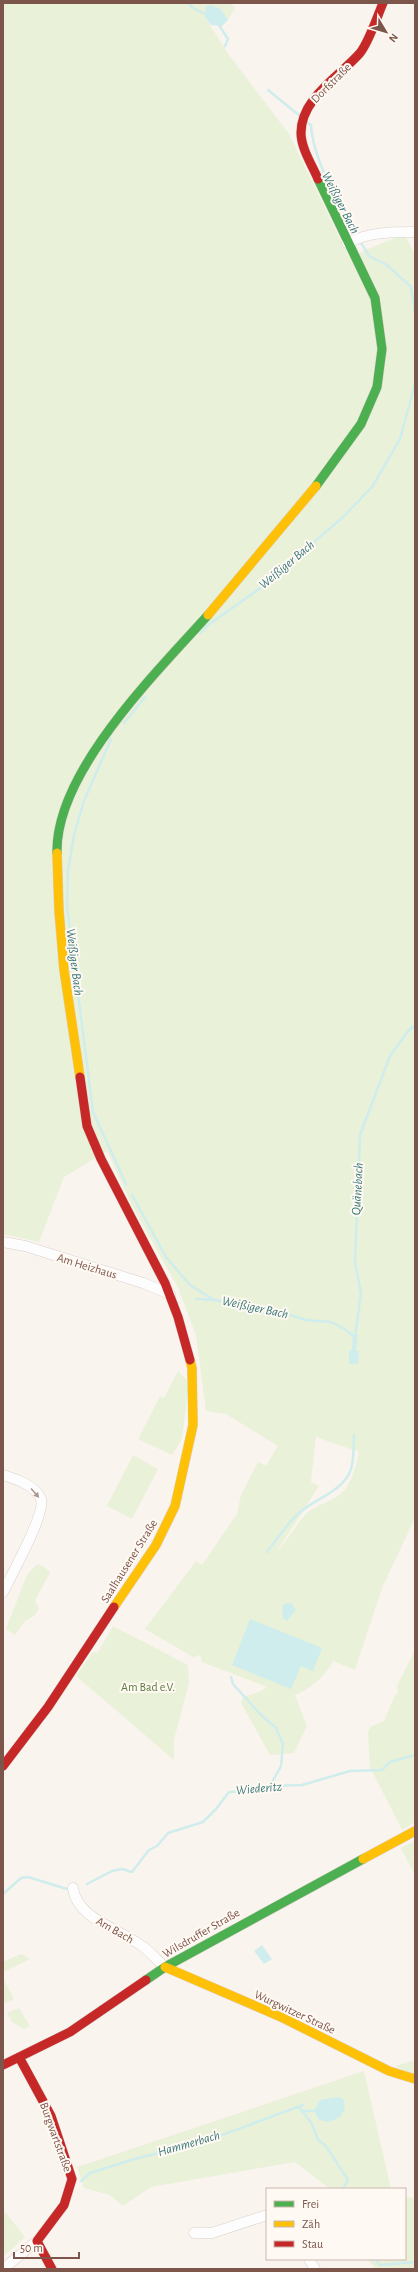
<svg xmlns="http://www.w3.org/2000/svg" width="418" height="2272" viewBox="0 0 418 2272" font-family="'Alegreya Sans',sans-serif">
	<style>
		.green { fill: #eaf1d9; fill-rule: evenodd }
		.water { fill: #cfedec }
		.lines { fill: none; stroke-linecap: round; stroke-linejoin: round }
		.stream { stroke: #cfedec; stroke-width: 2.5 }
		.street-casing { stroke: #d9d0cc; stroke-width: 11 }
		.fast-casing { stroke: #dbd1cc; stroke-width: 10 }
		.slow-casing { stroke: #dbd1cc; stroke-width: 10 }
		.jam-casing { stroke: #dbd1cc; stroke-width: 10 }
		.street { stroke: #fefdfd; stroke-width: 10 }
		.fast { stroke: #4caf50; stroke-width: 9 }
		.slow { stroke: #ffc107; stroke-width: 9 }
		.jam { stroke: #c62828; stroke-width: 9 }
		.oneway { fill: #b09892 }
		.labels { text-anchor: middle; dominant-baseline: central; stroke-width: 4; stroke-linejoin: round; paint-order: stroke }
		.street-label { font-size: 12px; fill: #7c554b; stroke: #fff9f3 }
		.park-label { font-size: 12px; fill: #5a7c3f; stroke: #fff9f3 }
		.water-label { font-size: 13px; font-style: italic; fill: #3a797a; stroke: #fff9f3 }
	</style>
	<rect width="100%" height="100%" fill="#faf4ef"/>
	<path class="green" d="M3,3h228l4,5 -7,12 -7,-11 -16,8 24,38 60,79 60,123 55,-23 11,20v1264l-33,70 -27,82 -22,-9c-8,15 -22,28 -38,34l12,31 -13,27 -24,2 -29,-52 2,-6 16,-5 8,-5 -65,-25 -2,-7 -7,2 -48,-28 51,-68 6,4 35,-51 4,-19 17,-33 8,4 12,-20 -52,-32 -20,-3 -10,-76 -18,-47 -48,-86 -23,-51 -43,26 -25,65 -36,-8zM316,1437l43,15c-3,15 -8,35 -21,44 -11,7 -22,9 -32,18 -11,12 -19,27 -30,39l43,-67 -8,-4z
		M178,1371l11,11 -7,57 -10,16 -34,-16 22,-43 4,2z
		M133,1455l25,14 -26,50 -25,-13z
		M38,1564l9,5 3,4 -15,27 4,9 -5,7 -9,5 -10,14 -9,-6 20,-52 5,-7z
		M113,1626l75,39 1,18 -15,57v20l-98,-84 16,-23 6,-1z
		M415,1650v172l-13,8 -32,-63 -2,-35 2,-5 14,-6 11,-26 3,-2 -1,-7z
		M415,1841v34l-14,-27z
		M21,1954l9,5 -27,13v-10z
		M3,1978l11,21 -11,5z
		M19,2008l11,18 -6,3 -12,-7 -5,-9z
		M415,2060v15l-20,-9z
		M364,2071l27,118h-61l-35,-27 -144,25 -28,19 -13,-11 -26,-7 -7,-21z
		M405,2197l10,1v71h-39l-9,-10h38z
		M6,2213l19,24 -22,20v-43z"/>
	<path class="water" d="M211,5l10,4 7,11 -6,6 -11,-1 -6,-8 1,-11z
		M353,1334h5l-2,17h3l-1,13h-9v-14h3z
		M286,1603h5l5,7 -9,11 -4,-3 -1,-12z
		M250,1619l72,29 -9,23 -12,-5 -10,23 -59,-24z
		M262,1945l10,14 -8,5 -10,-13z
		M339,2097l5,3 1,8 -5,9 -11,5 -10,-2 -5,-9 6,-11z"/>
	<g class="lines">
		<path class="stream" d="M188,3l4,4 16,9
			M219,25l9,14 -3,7
			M268,90l32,26
			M308,123l3,2c2,36 29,80 47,112
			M360,241l9,15 18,9 24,22 4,26
			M201,633l7,-8 51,-36 83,-71 30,-31 28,-48 15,-55
			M124,723l21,-26
			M111,739l-27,62 -10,34 -6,36 -1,35 26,206 33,72
			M132,1195l34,62 24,28 24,15 59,9 32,11 26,2 14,7 9,8
			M196,1299l18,1
			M355,1336l6,-42 -6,-32 5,-127 30,-79 19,-26 6,-5
			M267,1552c10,-13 19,-27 31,-38 15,-14 38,-20 49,-37 8,-11 6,-29 7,-42
			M231,1677l2,7 26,29 17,15 7,16 -2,22 -11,20
			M87,1884l25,-13 10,-2 10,3 17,-22 8,-4 11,-13 35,-11 13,-13 13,-17 29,-2 12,-4 32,-1 48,-14 32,-1 8,-8 25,-7
			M3,1894l18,-16 7,-1 39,12
			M299,2107l13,17 6,16 8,6 22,34 -5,9
			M304,2111h10
			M81,2181l9,-8 48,-15 60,-14 105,-39
			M375,2259l5,6 35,-3"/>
		<defs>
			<path id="street" d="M347,243c23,-11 43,-11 68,-11
				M3,1242l22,4 118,37 27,11
				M3,1475c13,4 32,10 38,24 5,14 -30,77 -38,93
				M73,1888c3,30 48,42 69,58 9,6 15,15 23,21
				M194,2233h18l55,-18
				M309,2259l6,10
				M3,2269l34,-28"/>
			<path id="fast" d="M316,486l45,-62 16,-37 5,-38 -7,-51 -57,-119
				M57,853c-2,-81 100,-181 151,-238
				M146,1980l19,-13 198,-108"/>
			<path id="slow" d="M208,615l108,-129
				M57,853l2,58 5,59 16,107
				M114,1607l42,-62 19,-39 18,-81 -1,-57 -2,-8
				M363,1859l52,-28
				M165,1967l116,50 108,54 26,8"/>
			<path id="jam" d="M318,179c-6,-14 -17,-31 -17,-46 0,-35 39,-57 59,-80 9,-11 17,-36 23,-50
				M80,1077l7,49 14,33 64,124 13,34 12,43
				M3,1766l45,-59 66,-100
				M19,2057l32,59 21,63 -8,26 -27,36 15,28
				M3,2065l67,-33 76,-52"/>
		</defs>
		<use href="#street" class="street-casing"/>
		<use href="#fast" class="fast-casing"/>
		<use href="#slow" class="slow-casing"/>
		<use href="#jam" class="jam-casing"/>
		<use href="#street" class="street"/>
		<use href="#fast" class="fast"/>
		<use href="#slow" class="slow"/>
		<use href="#jam" class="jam"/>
	</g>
	<defs><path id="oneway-solid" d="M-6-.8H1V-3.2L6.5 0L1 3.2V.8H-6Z"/></defs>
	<use class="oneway" href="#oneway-solid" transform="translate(35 1493) rotate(49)"/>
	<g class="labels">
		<g class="street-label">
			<text transform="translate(331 83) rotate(-45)">Dorfstraße</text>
			<text transform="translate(87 1266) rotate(17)">Am Heizhaus</text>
			<text transform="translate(129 1561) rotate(-58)">Saalhausener Straße</text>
			<text transform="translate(115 1930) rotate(30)">Am Bach</text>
			<text transform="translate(201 1933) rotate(-30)">Wilsdruffer Straße</text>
			<text transform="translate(295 2012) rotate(25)">Wurgwitzer Straße</text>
			<text transform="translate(56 2137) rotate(70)">Burgwartstraße</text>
		</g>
		<g class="park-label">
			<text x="148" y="1687">Am Bad e.V.</text>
		</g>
		<g class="water-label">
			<text transform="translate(340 203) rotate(63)">Weißiger Bach</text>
			<text transform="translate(287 565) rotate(-40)">Weißiger Bach</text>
			<text transform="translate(74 962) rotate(83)">Weißiger Bach</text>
			<text transform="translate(358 1189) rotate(-87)">Quänebach</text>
			<text transform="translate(255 1308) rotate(12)">Weißiger Bach</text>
			<text transform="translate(259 1789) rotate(-5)">Wiederitz</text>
			<text transform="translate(189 2144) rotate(-16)">Hammerbach</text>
		</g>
	</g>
	<rect width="418" height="2272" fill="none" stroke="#7c554b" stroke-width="8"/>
	<rect x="266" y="2188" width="140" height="72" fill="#fff9f3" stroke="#cbb7b0"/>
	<rect x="274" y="2201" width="20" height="6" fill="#4caf50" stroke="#cbb7b0"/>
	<text x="302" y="2208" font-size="12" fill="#7c554b">Frei</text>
	<rect x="274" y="2221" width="20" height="6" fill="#ffc107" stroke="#cbb7b0"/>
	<text x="302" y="2228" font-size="12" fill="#7c554b">Zäh</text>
	<rect x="274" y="2241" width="20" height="6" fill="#c62828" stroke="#cbb7b0"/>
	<text x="302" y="2248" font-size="12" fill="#7c554b">Stau</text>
	<g transform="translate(386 32) rotate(128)" stroke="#fff9f3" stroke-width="3" paint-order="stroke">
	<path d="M0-3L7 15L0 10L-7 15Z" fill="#7c554b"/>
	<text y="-6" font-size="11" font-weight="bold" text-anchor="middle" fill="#7c554b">N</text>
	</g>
	<path d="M14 2252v6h65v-6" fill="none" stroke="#7c554b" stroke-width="2"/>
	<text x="20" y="2252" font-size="12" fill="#7c554b" stroke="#fff9f3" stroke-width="3" paint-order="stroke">50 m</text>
</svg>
